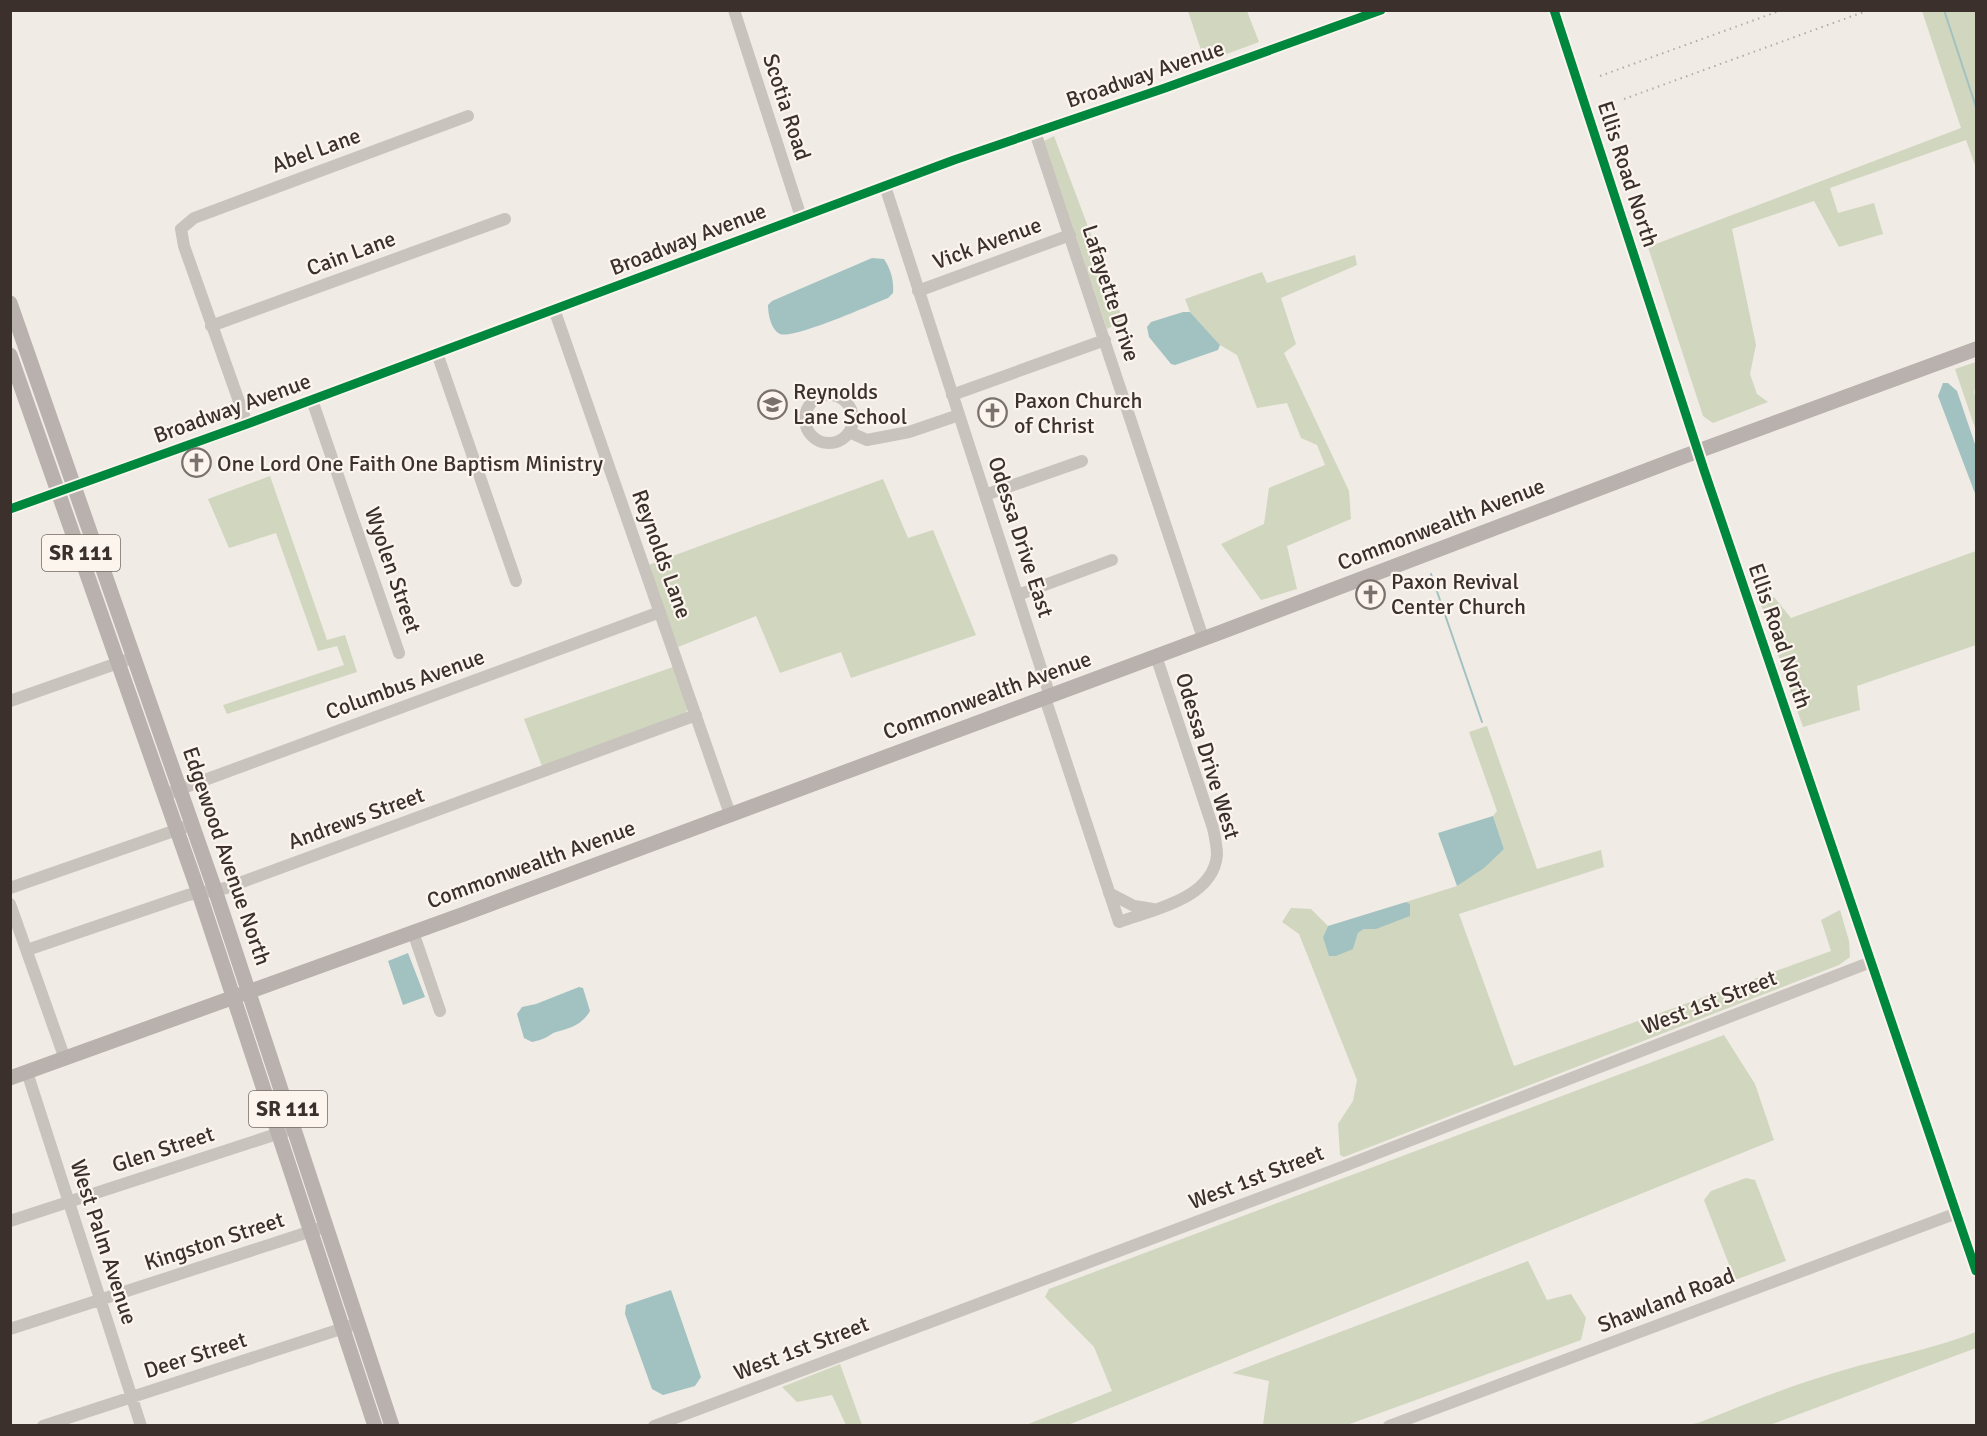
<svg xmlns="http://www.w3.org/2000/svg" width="1987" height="1436" viewBox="0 0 1987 1436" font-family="Signika,sans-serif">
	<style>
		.green { fill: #d1d6bf }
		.water { fill: #a1c2c1 }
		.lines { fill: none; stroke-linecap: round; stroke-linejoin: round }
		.stream { stroke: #a1c2c1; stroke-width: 2 }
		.minor { stroke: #c9c3be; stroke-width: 12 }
		.major { stroke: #b8b1ad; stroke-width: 15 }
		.rail { stroke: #b1aca8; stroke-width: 2; stroke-dasharray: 1.5 4.5; stroke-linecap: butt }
		.cycleway-casing { stroke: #fbf5ee; stroke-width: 13 }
		.cycleway { stroke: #00873e; stroke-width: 9 }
		.labels { text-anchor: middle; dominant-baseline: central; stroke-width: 4.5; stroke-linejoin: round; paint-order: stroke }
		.shield { fill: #fbf5ee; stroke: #756b66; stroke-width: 1.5 }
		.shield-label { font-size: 21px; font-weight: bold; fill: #3b302b }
		.street-label { font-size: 22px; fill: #3b302b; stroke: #fbf5ee }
		.poi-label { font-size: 22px; fill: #3b302b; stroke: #fbf5ee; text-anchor: start }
	</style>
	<rect width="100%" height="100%" fill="#f0ebe5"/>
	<path class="green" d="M1188,11h59l12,31 -54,20z
		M1922,11h54v157l-10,-28 -136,48 8,25 36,-10 9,31 -44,13 -25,-46 -82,28 24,116 -6,29 7,20 11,8 -55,21 -10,-7 -55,-169 313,-119z
		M1054,136l69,184 -16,9 -63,-188z
		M1355,255l2,10 -76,33 15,46 -12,9 65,138 2,28 -64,27 10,43 -36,11 -40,-56 43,-20 5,-36 56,-23 -8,-20 -16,-7 -14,-35 -30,5 -20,-53 -17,-10 -30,-33 -5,-13 77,-27 5,11z
		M1976,362v24l-2,6 2,6v33l-21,-62z
		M270,476l57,164 18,-5 12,37 -130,42 -4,-9 121,-40 -7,-19 -19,5 -42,-118 -47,15 -21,-49z
		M883,479l25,59 25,-8 43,105 -125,43 -10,-26 -61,21 -24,-57 -78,31 -30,-82z
		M1976,551v94l-119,41 3,24 -57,17 -42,-122 13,-8 17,21z
		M676,666l14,41 -7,8 -141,51 -18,-47z
		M1487,726l50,143 64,-19 3,17 -145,47 55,152 317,-115 -10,-31 19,-10 9,31 1,16 -11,8 -495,192 -4,-2 -2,-31 15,-23 4,-21 -58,-146 -17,-12 9,-14 20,1 17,17 -5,11 30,12 5,-16 6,-4h12l34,-25 -4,-2 51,-16 47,-37 -11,-33 4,-5 -28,-79z
		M1724,1035l31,49 19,56 -706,285h-42l86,-34 -18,-44 -49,-50 4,-8z
		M1746,1178l9,2 31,81 -51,19 -31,-80 7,-9z
		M1528,1261l19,39 24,-6 15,24 -5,22 -234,85h-84l6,-44 -37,-8z
		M1976,1332v16l-206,77h-84l12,-2c48,-19 96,-39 146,-53 44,-13 90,-21 132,-38z
		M840,1364l22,61h-16l-14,-30 -35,7 -15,-15z"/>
	<path class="water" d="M872,258l12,1c7,11 10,21 9,34l-5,5c-18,7 -93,41 -108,36 -9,-4 -12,-20 -12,-29l4,-4z
		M1183,312h7l30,33 -2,5 -43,15 -4,-1 -22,-27 -2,-10 4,-5z
		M1943,383h5l9,8 19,56v49l-38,-100z
		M1493,816l11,33 -20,19 -27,18 -19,-53z
		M1406,902l4,2v12l-34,13h-12l-6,4 -5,16 -17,7h-7l-6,-19 5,-11z
		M408,953l17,44 -22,8 -15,-44z
		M579,987l4,1 7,23c-8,14 -20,17 -34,21 -2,0 -7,4 -9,5 -4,2 -10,4 -15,5l-8,-4 -7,-24 5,-7 14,-3z
		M671,1290l30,87 -6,9 -32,9 -11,-6 -27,-75 1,-9z"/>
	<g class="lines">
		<path class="stream" d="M1944,10l32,97
			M1431,574l51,148"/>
		<path class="minor" d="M734,10l67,207
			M1554,10l150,460 272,801
			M1035,132l168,506
			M885,186l165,510
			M918,291l152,-56
			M554,309l176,505
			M211,326l294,-107
			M437,353l79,228
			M952,395l153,-55
			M805 419a24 24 0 1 1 48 0a24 24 0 1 1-48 0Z
			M312,400l87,253
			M247,424l-63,-178 -3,-17 13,-11 274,-102
			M849,432l18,8 42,-8 50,-17
			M985,495l97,-34
			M10,509l237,-85 707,-264 211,-72 216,-78
			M1018,595l94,-35
			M1045,698l74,224c33,-12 94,-23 98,-67 0,-9 -2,-18 -4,-27l-57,-172
			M10,701l125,-44
			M164,795l496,-183
			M10,888l175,-61
			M1109,893l25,13 19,3
			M10,904l55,155
			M413,932l27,79
			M27,950l161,-55 38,-7 470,-173
			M27,1072l114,354
			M10,1221l276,-90
			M10,1329l317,-103
			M43,1426l307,-100
			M654,1426l680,-256 537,-208
			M1389,1426l568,-213"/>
		<path class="major" d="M10,303l205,587 177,536
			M10,355l189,538 176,533
			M10,1078l454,-164 760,-283 458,-174 294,-108"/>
		<path class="rail" d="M1600,76l182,-66
			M1624,99l245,-89"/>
		<defs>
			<path id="cycleway" d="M1554,10l150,460 272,801
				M10,509l237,-85 707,-264 211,-72 216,-78"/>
		</defs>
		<use href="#cycleway" class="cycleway-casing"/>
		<use href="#cycleway" class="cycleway"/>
	</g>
	<defs>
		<symbol id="school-ring" viewBox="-11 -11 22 22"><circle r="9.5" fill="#fbf5ee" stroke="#7a716c" stroke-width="1.5"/><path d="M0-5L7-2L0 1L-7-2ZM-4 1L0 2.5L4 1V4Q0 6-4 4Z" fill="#7a716c"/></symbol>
		<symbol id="church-ring" viewBox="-11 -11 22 22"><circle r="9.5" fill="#fbf5ee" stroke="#7a716c" stroke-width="1.5"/><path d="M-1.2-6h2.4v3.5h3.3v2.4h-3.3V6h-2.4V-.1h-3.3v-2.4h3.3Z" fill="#7a716c"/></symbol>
	</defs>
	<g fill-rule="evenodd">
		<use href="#school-ring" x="756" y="388" width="33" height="33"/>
		<use href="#church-ring" x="976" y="396" width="33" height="33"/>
		<use href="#church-ring" x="180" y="446" width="33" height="33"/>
		<use href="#church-ring" x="1354" y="578" width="33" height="33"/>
	</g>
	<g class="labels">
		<g class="shield">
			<rect x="42" y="535" width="78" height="36" rx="4.5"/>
			<rect x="249" y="1091" width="78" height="36" rx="4.5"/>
		</g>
		<g class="shield-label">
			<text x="81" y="553">SR 111</text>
			<text x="288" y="1109">SR 111</text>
		</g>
		<g class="street-label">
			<text transform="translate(1145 74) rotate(-19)">Broadway Avenue</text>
			<text transform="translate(787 107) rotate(72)">Scotia Road</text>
			<text transform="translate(316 150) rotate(-20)">Abel Lane</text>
			<text transform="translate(1628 174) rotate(72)">Ellis Road North</text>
			<text transform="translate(688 239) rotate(-21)">Broadway Avenue</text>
			<text transform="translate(987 243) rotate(-20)">Vick Avenue</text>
			<text transform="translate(351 253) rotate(-20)">Cain Lane</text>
			<text transform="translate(1111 293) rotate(72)">Lafayette Drive</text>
			<text transform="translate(232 408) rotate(-20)">Broadway Avenue</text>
			<text transform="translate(1441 524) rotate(-21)">Commonwealth Avenue</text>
			<text transform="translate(1021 537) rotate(72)">Odessa Drive East</text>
			<text transform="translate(662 554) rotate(70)">Reynolds Lane</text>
			<text transform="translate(393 570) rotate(71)">Wyolen Street</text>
			<text transform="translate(1780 636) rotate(71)">Ellis Road North</text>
			<text transform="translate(405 684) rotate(-20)">Columbus Avenue</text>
			<text transform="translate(987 695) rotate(-20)">Commonwealth Avenue</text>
			<text transform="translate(1208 756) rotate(73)">Odessa Drive West</text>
			<text transform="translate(356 818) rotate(-20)">Andrews Street</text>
			<text transform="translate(227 856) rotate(71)">Edgewood Avenue North</text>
			<text transform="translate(531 864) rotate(-20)">Commonwealth Avenue</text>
			<text transform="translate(1709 1002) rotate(-21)">West 1st Street</text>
			<text transform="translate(163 1149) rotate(-18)">Glen Street</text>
			<text transform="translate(1256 1177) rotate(-21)">West 1st Street</text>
			<text transform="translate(214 1241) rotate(-18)">Kingston Street</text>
			<text transform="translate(104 1242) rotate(72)">West Palm Avenue</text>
			<text transform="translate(1666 1300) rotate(-21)">Shawland Road</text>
			<text transform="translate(801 1348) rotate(-21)">West 1st Street</text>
			<text transform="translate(195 1355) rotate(-18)">Deer Street</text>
		</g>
		<g class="poi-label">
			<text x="793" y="391">Reynolds<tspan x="793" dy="25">Lane School</tspan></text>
			<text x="1014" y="400">Paxon Church<tspan x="1014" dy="25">of Christ</tspan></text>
			<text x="217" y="463">One Lord One Faith One Baptism Ministry</text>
			<text x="1391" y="581">Paxon Revival<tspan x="1391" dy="25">Center Church</tspan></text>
		</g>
	</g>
	<rect width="1987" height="1436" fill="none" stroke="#3b302b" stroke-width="24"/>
</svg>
